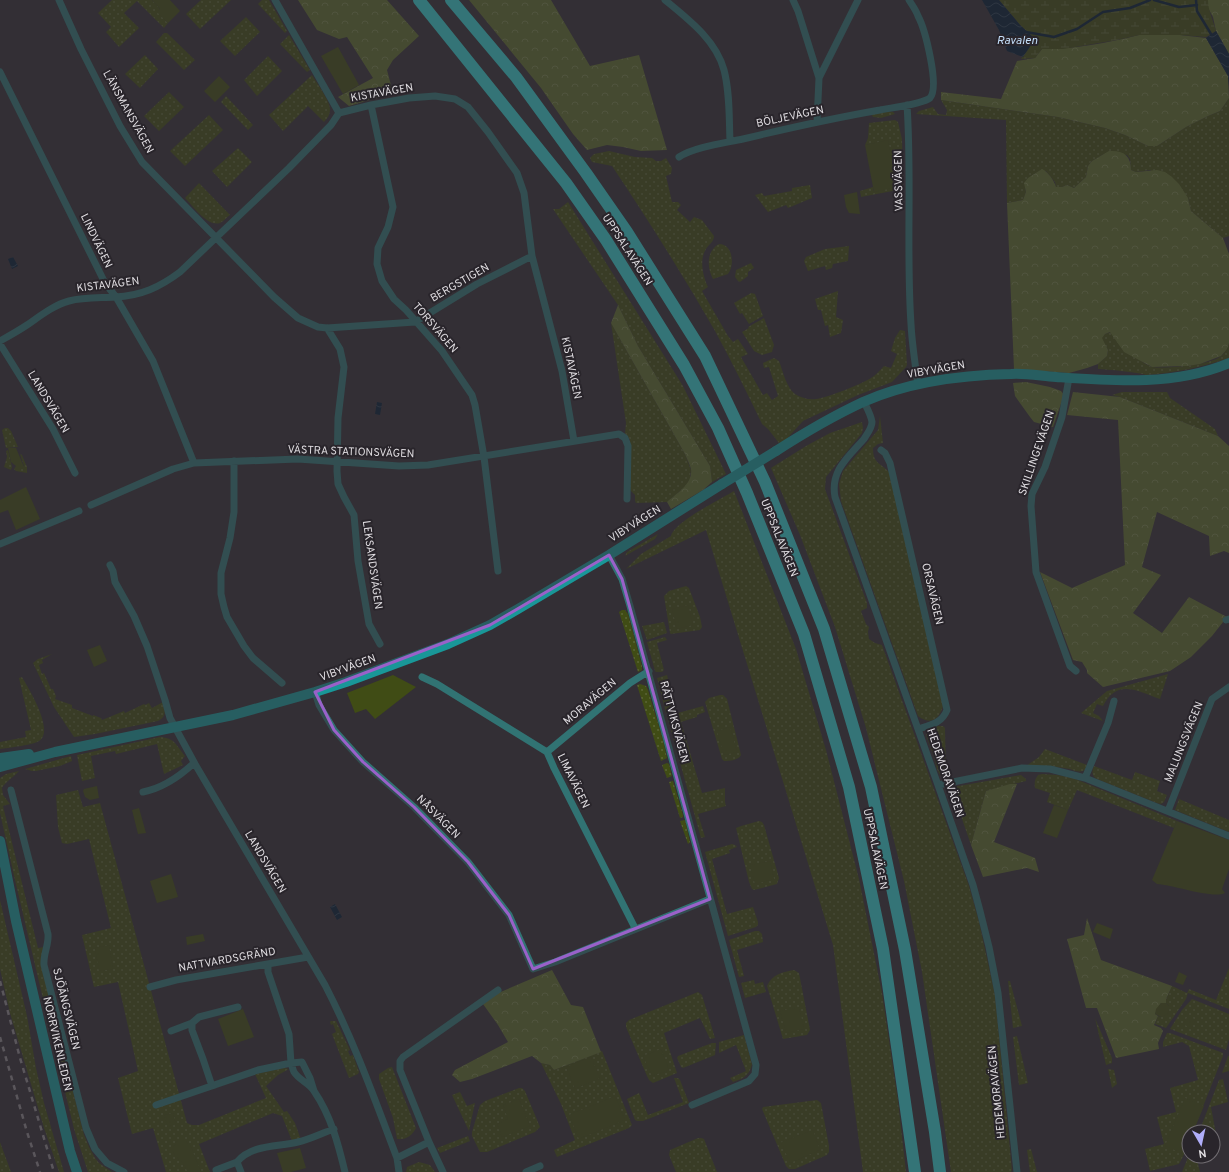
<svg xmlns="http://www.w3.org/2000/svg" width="1229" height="1172" viewBox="0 0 1229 1172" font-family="Overpass,sans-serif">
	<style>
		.grass { fill: url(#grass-dots) }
		.forest { fill: url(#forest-crowns) }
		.wetland { fill: url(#wetland-marsh) }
		.green { fill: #404c15 }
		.water { fill: url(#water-waves) }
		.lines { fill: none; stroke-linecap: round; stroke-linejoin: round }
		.stream { stroke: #051e34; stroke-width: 2.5 }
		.street { stroke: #317373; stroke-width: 7 }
		.secondary { stroke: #199798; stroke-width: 10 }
		.highway { stroke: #35c8c8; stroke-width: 12 }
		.rail { stroke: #89858a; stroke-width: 2.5; stroke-dasharray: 5 5; stroke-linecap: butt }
		.secondary-bridge { stroke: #199798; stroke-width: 10 }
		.marked { fill: none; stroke: #9961c9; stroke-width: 3; stroke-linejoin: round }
		.labels { text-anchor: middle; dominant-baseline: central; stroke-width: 4; stroke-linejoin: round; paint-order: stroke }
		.street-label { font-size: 11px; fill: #dfdce0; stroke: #29252b }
		.water-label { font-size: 12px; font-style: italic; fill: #c2ddf8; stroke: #29252b }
	</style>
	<defs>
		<pattern id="grass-dots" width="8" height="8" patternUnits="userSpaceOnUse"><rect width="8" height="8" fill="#404c15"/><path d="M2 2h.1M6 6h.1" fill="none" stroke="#5b6537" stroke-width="1.8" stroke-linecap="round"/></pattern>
		<pattern id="forest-crowns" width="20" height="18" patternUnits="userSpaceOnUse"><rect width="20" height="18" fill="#5c6b2d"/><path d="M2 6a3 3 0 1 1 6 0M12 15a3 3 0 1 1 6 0" fill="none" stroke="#73804b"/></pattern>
		<pattern id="wetland-marsh" width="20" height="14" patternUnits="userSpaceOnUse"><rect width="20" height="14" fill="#404c15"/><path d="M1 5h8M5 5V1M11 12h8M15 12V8" fill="none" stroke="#5b6537"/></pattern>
		<pattern id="water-waves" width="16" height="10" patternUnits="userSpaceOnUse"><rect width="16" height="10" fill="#051e34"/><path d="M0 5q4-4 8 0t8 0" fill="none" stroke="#293e51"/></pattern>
	</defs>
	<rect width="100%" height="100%" fill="#332f35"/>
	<path class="grass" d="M112,0h40l8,9 -2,3 10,11 -4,5 -27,-27 -13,12 15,15 -20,19 -13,-15 5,-5 -13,-14z
		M201,0h30l-31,29 -14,-15z
		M262,0h7l18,31 -2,2 -27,-29z
		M246,17l14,15 -25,24 -15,-15z
		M164,33h3l28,27 -11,10 -28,-28z
		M289,35l21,35 -3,2 -27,-28z
		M145,55l13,14 -18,19 -15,-14z
		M268,56l14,15 -25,25 -13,-16z
		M312,75c4,7 19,27 18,35 0,5 -3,9 -6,12l-16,-16 -25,25 -14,-16z
		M169,92l15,15 -25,24 -15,-15z
		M226,96l27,29 -5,5 -27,-28z
		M1229,98v138l-6,2 -32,-27 -3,-13 -38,-28 -14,2 -5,-2 -1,-11 -3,-4 -23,-1 -12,7 -4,5 -2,11 -12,11 -7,-3 -5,2h-6l-1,-5 -9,-11c-12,0 -17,6 -21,17l1,4 -3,8 -16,3 -1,-83 -90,-6 3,-3 14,-4 5,7 8,1 1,-5 -6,-10 117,17 47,11 20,7 23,11h9l29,-19 22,-11 12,-5z
		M888,111l5,1 2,2 -14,4 -8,-1 -2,-3z
		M209,115l14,15 -38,36 -15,-15z
		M895,120l3,2 4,17 1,50 -42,8 -1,-6 13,-4 1,5 14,-51 -23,4 3,-7 1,-15z
		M238,148l14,14 -25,25 -15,-16z
		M609,151l26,6 17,1 4,3h5l5,-3 6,10 -1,6 -5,2 6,26h6l3,3 -4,5 13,12 4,-5 8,3 12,16c0,6 -5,8 -8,13 -7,11 -3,27 2,38l-6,4 26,45 5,6 5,-3 10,15 -7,3 22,38 4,-2 5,7 6,-4 -9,-29 -5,1 -1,-5 11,-5 5,3c4,10 7,26 16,33 6,4 14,6 21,5 10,-1 46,-15 55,-21 5,-3 9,-8 13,-12l7,2 6,-14 -6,-3 4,-13 5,-8 5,1 2,34 -1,2 -14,15 -34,13 -55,26 -20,22h-4l-11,-14 -6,-5c-15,-31 -30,-62 -47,-93 -32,-56 -67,-111 -103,-165l-20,-4 -2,-4 4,-4z
		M199,183l31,32c-3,2 -6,6 -10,8 -13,4 -27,-17 -35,-25z
		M810,185l2,13 -24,10 -2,-3 -18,7 -13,-17 7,-2 2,3 28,-5v-3z
		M568,202l115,184 43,88 -14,8 -2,-16 -72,-120 -20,-41 -65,-96h6z
		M719,244c14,0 16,21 9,30l-15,5c-6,-11 -7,-28 6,-35z
		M849,246l-1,15 -15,3 -1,4 -6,2 -1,-4 -17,5 -4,-10 2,-4 19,-8z
		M751,263l3,5 -6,4v4l-8,6 -2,-1 -3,-4 1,-7z
		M838,291l-2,26 7,3 -2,13 -11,4 -2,-12 -3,1 -4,-16h-3l-3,-11z
		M751,293l4,1 8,22 -14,8 -7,-11 -2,1 -6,-11z
		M764,318l10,27 -2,7 -10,3 -8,-4 -12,-19 7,-4 -1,-1z
		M611,323l74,131 6,16 -1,9 -5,8 -18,15 -31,1 -1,-2v-6l-6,-6 1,-49 -5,-7 1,-10z
		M1111,332c6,9 31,33 42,35 13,2 58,-2 68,-11 4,-3 6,-9 8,-13v15c-27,9 -54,15 -83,17 -3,-2 -41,-6 -48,-6v-5l9,-8 1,-6 -7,-12 4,-4z
		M1122,392h45l3,6 45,31 3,7 -98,-39 -8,-2z
		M880,416l3,27 -5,1 -5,4c0,16 7,14 17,25l53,233c-4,13 -12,20 -25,10l-77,-215 -2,-17 4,-13 35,-41z
		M862,422l1,6 -1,5 -36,44 -1,12 42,114v5l-6,3 5,13 3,3 -1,5 1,7 6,4 7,2 87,241 10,36 16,73 17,175 -1,2h-60l-29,-200 -18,-91 -38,-153 -31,-101 -35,-92 -29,-67 35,-22 24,-13z
		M5,428h3l3,3 7,16 -12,1 -4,-18z
		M8,450l4,17 -1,3 -7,-3 3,-10 -1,-6z
		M20,454l2,1 5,12v6l-11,-2 -2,-2 2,-3h8z
		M734,491l62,158 30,101 33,129 23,114 16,108 8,71h-43l-30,-227 -127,-415 -80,39 15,-15 30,-18c3,-14 50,-37 63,-45z
		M658,534l-3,5 -30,17 2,-4z
		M686,586l3,2 11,29 2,10 -2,3 -29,4 -1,-1 -6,-37 5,-5z
		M622,610h3l3,4 14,52v4l-4,2 -19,-60z
		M664,622l3,11 -20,7 -5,-14z
		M665,637l2,3 -10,3 7,27 -2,2h-6l-1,-1 -8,-29z
		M52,654l-10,6 1,3 -4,2 3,9 2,-1 7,16h2l3,7 -1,3 17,6v3l21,8v-1l8,3 1,2 22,-9 1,2 19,-9 1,1 4,-2 3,5 11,-6c2,8 4,15 -5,19l-63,13 -21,3 -20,-30 -21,-44 5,-4z
		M1168,674l-8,25c-22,-8 -43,-21 -57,7l-6,-2 -4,9 6,3 4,5 -22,-8 26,-22z
		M667,675l9,35 -10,3 -9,-35z
		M22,677c7,12 33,54 17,64 -6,4 -31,7 -39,8v-8v1l26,-5 -1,-6 6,-1 -12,-52z
		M640,684l6,2 2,4 15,50 4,18 -6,3 -24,-76z
		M720,695h3l4,4 14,56c-2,5 -11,6 -17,6l-2,-2 -17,-57 4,-4z
		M703,706l2,6 -8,3v2l-16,5 21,71 23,-5v14l1,4 -28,8 7,23 -4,1 -34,-122z
		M938,726h5l2,2 1,50 -6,-3 -3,-6 -3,-12 -8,-22 4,-5z
		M160,737c15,1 16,8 25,19l-4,5 2,4 -19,9 -7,-30 -41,10 -1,-3 -24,5 4,22 -13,3 -5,-26z
		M1045,749l42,16 -2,5c-6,3 -10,1 -15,-1 -15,-3 -29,-4 -44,-3l13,-9z
		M71,756l1,5 -12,5 -24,5h-4l-7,-2z
		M667,763l2,1 3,12 -5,2 -5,-13z
		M1094,766l38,14 3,-8 25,9 -3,10 10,4 -3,7 -3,2 -4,-1 -60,-24c-6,-4 -5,-7 -3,-13z
		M19,771c-6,7 -13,10 -17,17l1,7 7,9 -7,2 35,142 6,-1 10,69 30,119 5,12 6,11 4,5 13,9h-24l-14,-43 -13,-54 -46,-195 -15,-67v-35l6,-4z
		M1042,774l15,1 16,3 104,43 -3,7 -97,-38 -9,20 -21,-8 3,-9 -15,-5c-1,-6 0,-9 3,-13z
		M1021,775l5,4v2l-40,10 -15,54 -18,-52 -1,-4 1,-2z
		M673,781l10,34v2l-3,1 -11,-36z
		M78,790l5,17 17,-4 87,320 5,2h7l67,-27 -11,-24 29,-6 5,1 -11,6 -12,11 18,26 3,-1 8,12 6,17 -9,1 -10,-25 -9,-3 -74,31 11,28h-44l-13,-44 -21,6 -14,-56 20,-7 -20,-89 -24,5 -12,-52 29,-7 -22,-89 -22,5 -5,-1 -4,-16 -2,-32z
		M1179,799l50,21v12l-54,-22z
		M685,820l5,22 -2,2 -8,-23z
		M759,821l3,1 2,3 15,53 -2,6 -23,6 -2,-1 -3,-7 -13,-54 5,-2z
		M732,844l3,1 2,2 -8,3 1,3 -18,6 15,55 26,-7 5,15v3l-2,2 -28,9 -23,-84z
		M0,900l27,116 9,52 8,35 20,69h-5l-15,-44 -34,-115 -10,-44z
		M755,931h4l3,3 1,8 -26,8 7,26 -5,1 -10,-37z
		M1229,968v41l-41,-16 -2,6 -20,29 -11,-4 3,-8 3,1 8,-11 -3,-3v-4l6,-13 15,7 2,-4 27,11z
		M794,970l5,3 11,57 -3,5 -24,4 -16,-53c5,-12 16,-14 27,-16z
		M754,980l1,4 8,-2 3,10 -21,6 -4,-15z
		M1008,981h2l12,45 -9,2z
		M698,992l4,3 13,43 -5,1 -10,-21 -36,15 13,40 -24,10 -4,-3 -2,-4 -21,-49v-4l3,-3z
		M1192,999l37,15v25l-3,11 -56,-21 12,-19z
		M1095,1018l17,40v5l-6,2z
		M331,1021h5l14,29 -2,1 2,5 3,-1 6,17 -1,2 -9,4 -17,-44 4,-2 -3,-8 -2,1 -1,-3z
		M1167,1033h3l53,20v3l-30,76h-4c0,11 -4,22 -10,32l-29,7 -5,-22 19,-5 -7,-27 19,-5 -6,-24 28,-8 -9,-34 -7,-4 -19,5v-5z
		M744,1035l8,29c-2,11 -9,15 -19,18l-3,-4 16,-7 -10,-26 -17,8v-11z
		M1017,1036l11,47 -9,2 -6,-48z
		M712,1043h4l-1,12 -32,13 -2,-1 -4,-9 1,-2z
		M602,1051l30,74 -3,3 -72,29 -3,-7 21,-10 -14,-36 -20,-41 9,2 4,5z
		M1228,1056h1v15l-7,2z
		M392,1067l24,61c-4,8 -10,12 -19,11l-4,-21 -14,-39v-5l9,-6z
		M1108,1069l6,1 3,14 -5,4z
		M674,1078h4l2,2 9,23 -46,18h-6l-2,-1 -8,-21 12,-6 9,22 35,-13z
		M1223,1079l5,23 -17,5 5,27 -3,1v-3h-14l20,-52z
		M519,1088h3l3,3 15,36 -5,5 -48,20h-7l-8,-16v-4l8,-27 5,-4z
		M460,1092l7,14 8,-3 -6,28 -17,-36z
		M817,1100l4,3 8,43v6l-2,3 -32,14h-6l-3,-3 -24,-57 1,-2z
		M468,1136l2,5 -30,12 -3,-5z
		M698,1138h3l3,1 13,33h-41l-7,-17 1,-5z
		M0,1142l11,30h-11z
		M1031,1149l6,23h-7l-3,-22z
		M1189,1155l7,1 4,16h-18z
		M419,1162l11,3 5,7h-29l1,-5z"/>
	<path class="forest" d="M298,0h89l32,36 -26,24 -6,10 6,23 -44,13 -11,-9 35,-19 -26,-41 -8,2 -22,-9z
		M469,0h82l39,66 49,-11 28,95 -26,1 -18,-4 -16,-2 -20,5 -14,-16 -32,-46z
		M1208,0h21v54l-13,-23 -3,-14 -5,-9z
		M1139,35h41l26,3 22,38 1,22 -9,13 -12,5 -22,11 -29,19h-9l-23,-11 -20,-7 -47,-11 -117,-17v-8l60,7 16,-38 18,-3 7,-9c33,0 65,-6 97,-14z
		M1109,151c15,-1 22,5 22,19l5,2 21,-2 8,2 7,5 7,7 9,14 3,13 32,27 6,16v89l-2,6 -6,7 -21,8 -13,2 -35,1 -28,-15 -14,-20 -5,2 -3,4 6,12 -1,6 -9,8 -11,4 -18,5 -55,-4 -7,-166 16,-3 3,-8 -2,-9 4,-5 14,-9c6,3 12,11 14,18h6l5,-2 7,3 12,-11 2,-11 4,-5z
		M618,305l20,41 72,120 2,16 -9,8 -32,19 -4,-7c10,-9 26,-18 24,-33 -1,-4 -4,-10 -6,-15l-74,-131z
		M1026,382l24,5 11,4 3,4 -11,32 -19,-5 -4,-5 -15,-21 -2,-13z
		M1073,392l47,5 98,39 11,10v107l-5,-2 -14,5 -1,-20 -52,-24 -15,55 19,8 -28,38 29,20 27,-36 38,20 -15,19 -21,21 -21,14 -67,16 -16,-14v-3l-5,-8 -9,-2 -33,-88 32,16 53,-23 -7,-145 -51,-5z
		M1010,784h7l-23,58 41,16 4,14 -12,-4 -44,9 -12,-32 15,-54z
		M1087,918l14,42 71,26 -6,13v4h-5l-6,11 3,2 -4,9 7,3 2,3 -5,12 1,6 -43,9 -19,-50h-11l-19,-69 17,-4z
		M552,970l19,35 12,2 18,45 -47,18 -4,-5 -9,-2 -9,-7 -60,23 -12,3 -8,-7 3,-5 53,-28 -10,-17 -15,-21 13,-10z"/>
	<path class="wetland" d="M999,0h209c0,10 5,20 8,31l-10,6 -26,-2h-41l-22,5 -54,9h-21l-7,9 -14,1 14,-20 -15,-14z"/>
	<path class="green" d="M152,0h18l10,11 -12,12 -11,-11 3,-3z
		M338,47l21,38 -16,9 -22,-38z
		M219,76l11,11 -15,15 -11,-11z
		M888,140l10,47 -24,5 -9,-47z
		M857,192l3,22 -11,-1 -3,-6 -2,-12z
		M8,448h8l8,19 -6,3 -2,-4 -5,-4z
		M26,487l14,32 -24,11 -8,-20 -8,3v-13z
		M688,605l5,20 -16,4 -5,-20z
		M100,645l7,16 -13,6 -7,-17z
		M393,675l23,12 -41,32 -9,-10 -11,4 -8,-20z
		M730,727l7,25 -13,3 -7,-24z
		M97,786l2,12 -9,2 -5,-3 -2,-6 1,-2z
		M1054,805l14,5 -11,28 -14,-5z
		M139,808l7,25 -8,1 -6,-24z
		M1177,821l52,19v29l-7,20 3,4c-13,6 -51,-8 -68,-9l-5,-4z
		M770,861l4,18 -19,5 -5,-19z
		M171,874l7,23 -21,6 -7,-22z
		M1097,923l16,6 -3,10 -17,-7z
		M203,934l2,7 -18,4 -1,-8z
		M109,945l4,24 -14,2 -4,-23z
		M1179,972l8,4 -4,9 -8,-3z
		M1161,1003h5l3,3v4l-2,5 -6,2 -6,-3 1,-5z
		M799,1007l5,22 -18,4 -6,-22z
		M243,1009l11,28 -26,9 -10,-27z
		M1188,1016l8,4 -5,8 -8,-4z
		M661,1049l8,21 -17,6 -9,-20z
		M591,1057l9,21 -25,11 -9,-22z
		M615,1096l10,24 -46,19 -10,-24z
		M1185,1098l19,8 -11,26h-4v10l-5,12 -19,-8z
		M519,1099l11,27 -28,11 -5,-13 11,-5 -5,-14z
		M173,1113l3,11 -8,3 -4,-12z
		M813,1130l7,20 -30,13 -9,-21z
		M178,1140h6l6,5 11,26 -13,1 -7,-11 -6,-5 -2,-5v-4z
		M300,1148l6,20 -15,4h-8l-6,-19z"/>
	<path class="water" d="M982,0h17l21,25 15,14 -12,18 -16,-6 -8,-21z
		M1216,31l13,23v32l-1,-10 -22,-38z
		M13,257l5,9 -6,3 -4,-10z
		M377,402l5,1 -2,12 -5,-1z
		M335,904l7,13 -5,3 -7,-13z"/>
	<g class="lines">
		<path class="stream" d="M1154,0l25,7 18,-2
			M1196,0l1,11 14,23
			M1026,32l28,5 23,-8 26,-17 27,-4 20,-8"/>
		<path class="street" d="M59,0l22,49 39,77 22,36 132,135 24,21 20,9 9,1 88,-6 62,-38 55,-28
			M275,0l64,113
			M665,0c23,19 51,40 59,70 6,23 5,48 6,71
			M793,0l5,11 21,67
			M0,72l105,211 11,14 37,64 41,102
			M371,105l22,102 -5,20 -10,21 -1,16 5,17 12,18 12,11 36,41 30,44 3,10 9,52 14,114
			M907,105c5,73 -1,146 4,219 1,20 4,40 7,60
			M817,122l2,-44 39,-78
			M679,157c15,-10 46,-14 64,-18 46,-11 91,-21 137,-29 10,-2 43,-6 50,-12 10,-11 -5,-69 -12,-82 -2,-6 -6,-11 -9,-16
			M327,328l13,21 4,18 -6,51 -1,53 1,13 6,13 10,18 4,46 11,63 11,20
			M0,341c9,-5 18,-10 27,-16 13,-9 27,-20 42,-24 15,-4 31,-3 46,-4 26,-1 45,-10 65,-25l109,-104 42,-43 8,-12 32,-8 38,-7 26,-2 20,3 13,8 20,25 29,41 7,20 8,63 30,115 12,70
			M0,344l53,85 22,44
			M1069,378l-7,39 -17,50 -13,27 -1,12 5,66 34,94 6,5
			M864,402c3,6 7,13 8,20 0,6 -5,12 -8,17 -16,18 -34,32 -29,58l103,288 35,100 7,26 9,36 9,46 19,179
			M881,450l4,3 5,10 57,247c-5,13 -16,15 -29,19
			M234,461v51l-4,26 -9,35v21l3,13 3,10 17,29 9,12 29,25
			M91,505l82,-36 21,-6 104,-4 101,7 29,-1 191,-31 6,4 3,8 -1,53
			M0,544l79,-33
			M609,555l13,24 8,27 126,459 -1,9 -6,7 -57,24
			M110,565l3,6 2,11 19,34 13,30 18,54 5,18 25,46 130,221c29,56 50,115 72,173l2,14
			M1226,620l3,-1
			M422,677l15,7 110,68 7,16 81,160
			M315,692l4,13 15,25 29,32 51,45 54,55 41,53 24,54 22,-7 155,-63
			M547,752l83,-69 19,-12
			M1085,778l23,-55 6,-22
			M938,785l84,-17 28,1 35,9 144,58
			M11,790l37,144c1,11 -5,20 -4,31l42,163 9,21 12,14 17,9
			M143,792c20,-4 36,-15 51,-29
			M1168,811l44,-112 17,-12
			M150,987l26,-7 132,-23
			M171,1031l21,-8
			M215,1085l-3,1 -9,-27 -11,-29v-7l7,-6 39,-10
			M314,1091l-4,-13 -8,-16 -11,1c1,3 2,7 3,9 5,8 15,11 20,19 17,25 24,52 31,81
			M156,1105l102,-35 33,-7 -2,-29 -21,-62v-8
			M397,1158l32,-16
			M216,1170l21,-8
			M241,1172l-4,-10c15,-18 41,-15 61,-20 13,-3 24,-9 36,-13
			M443,1172l-14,-30 -29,-72v-9l3,-4 95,-67
			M526,1172l14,-6"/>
		<path class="secondary" d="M776,451c28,-18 57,-35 87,-49 45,-20 99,-27 148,-28 15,-1 30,2 45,3 58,4 118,9 173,-14
			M0,758l29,-4
			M0,767l55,-15 178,-37 82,-23 31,-10 102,-38 42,-19 28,-16 91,-54 113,-71
			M0,841l16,80 54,230 7,21"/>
		<path class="highway" d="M419,0l147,183 40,57 78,125 34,63 29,65 57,141 45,153 34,162 32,223
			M451,0l65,77 70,96 41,59 78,124 60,126 59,147 47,158 34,163 30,182 5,40"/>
		<path class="rail" d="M0,981l20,77 34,114
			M0,1037l27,95 13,40"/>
		<path class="secondary-bridge" d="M722,484l54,-33"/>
	</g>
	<path d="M0 0H1229V1172H0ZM609,555l13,24 88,320 -177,70 -24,-54 -41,-53 -54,-55 -51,-45 -29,-32 -19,-38 175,-67z" fill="#332f35" fill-opacity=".55" fill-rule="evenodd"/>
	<path class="marked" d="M609,555l13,24 88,320 -177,70 -24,-54 -41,-53 -54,-55 -51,-45 -29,-32 -19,-38 175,-67z"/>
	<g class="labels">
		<g class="street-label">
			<text transform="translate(382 93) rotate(-10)">KISTAVÄGEN</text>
			<text transform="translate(128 112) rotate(61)">LÄNSMANSVÄGEN</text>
			<text transform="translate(790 117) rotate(-12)">BÖLJEVÄGEN</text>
			<text transform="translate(899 181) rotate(-91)">VASSVÄGEN</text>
			<text transform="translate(96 241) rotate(64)">LINDVÄGEN</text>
			<text transform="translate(627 250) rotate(57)">UPPSALAVÄGEN</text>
			<text transform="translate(460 283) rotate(-30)">BERGSTIGEN</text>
			<text transform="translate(108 285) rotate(-7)">KISTAVÄGEN</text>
			<text transform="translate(435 328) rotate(49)">TORSVÄGEN</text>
			<text transform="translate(571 368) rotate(78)">KISTAVÄGEN</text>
			<text transform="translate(936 370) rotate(-10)">VIBYVÄGEN</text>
			<text transform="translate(48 402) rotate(59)">LANDSVÄGEN</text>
			<text transform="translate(351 452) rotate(2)">VÄSTRA STATIONSVÄGEN</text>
			<text transform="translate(1037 453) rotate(-71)">SKILLINGEVÄGEN</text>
			<text transform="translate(635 524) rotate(-32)">VIBYVÄGEN</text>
			<text transform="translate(779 538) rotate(68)">UPPSALAVÄGEN</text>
			<text transform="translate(372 565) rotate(82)">LEKSANDSVÄGEN</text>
			<text transform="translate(932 594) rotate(77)">ORSAVÄGEN</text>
			<text transform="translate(348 668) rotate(-20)">VIBYVÄGEN</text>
			<text transform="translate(590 702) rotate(-40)">MORAVÄGEN</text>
			<text transform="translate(674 722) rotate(75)">RÄTTVIKSVÄGEN</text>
			<text transform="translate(1184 742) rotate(-68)">MALUNGSVÄGEN</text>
			<text transform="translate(945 773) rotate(71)">HEDEMORAVÄGEN</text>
			<text transform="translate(573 781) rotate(64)">LIMAVÄGEN</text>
			<text transform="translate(438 817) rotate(45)">NÅSVÄGEN</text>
			<text transform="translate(875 849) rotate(78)">UPPSALAVÄGEN</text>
			<text transform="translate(265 862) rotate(59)">LANDSVÄGEN</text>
			<text transform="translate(227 960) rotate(-10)">NATTVARDSGRÄND</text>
			<text transform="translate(66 1009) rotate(76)">SJÖÄNGSVÄGEN</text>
			<text transform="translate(57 1044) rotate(77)">NORRVIKENLEDEN</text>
			<text transform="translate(997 1092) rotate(-96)">HEDEMORAVÄGEN</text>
		</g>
		<g class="water-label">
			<text x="1017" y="41">Ravalen</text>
		</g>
	</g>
	<g transform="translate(1201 1144) rotate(171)"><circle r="19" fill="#29252b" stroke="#726e73"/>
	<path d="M0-3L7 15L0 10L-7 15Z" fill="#b0aefa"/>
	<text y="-6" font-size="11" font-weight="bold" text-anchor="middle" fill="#dfdce0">N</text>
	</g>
</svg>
